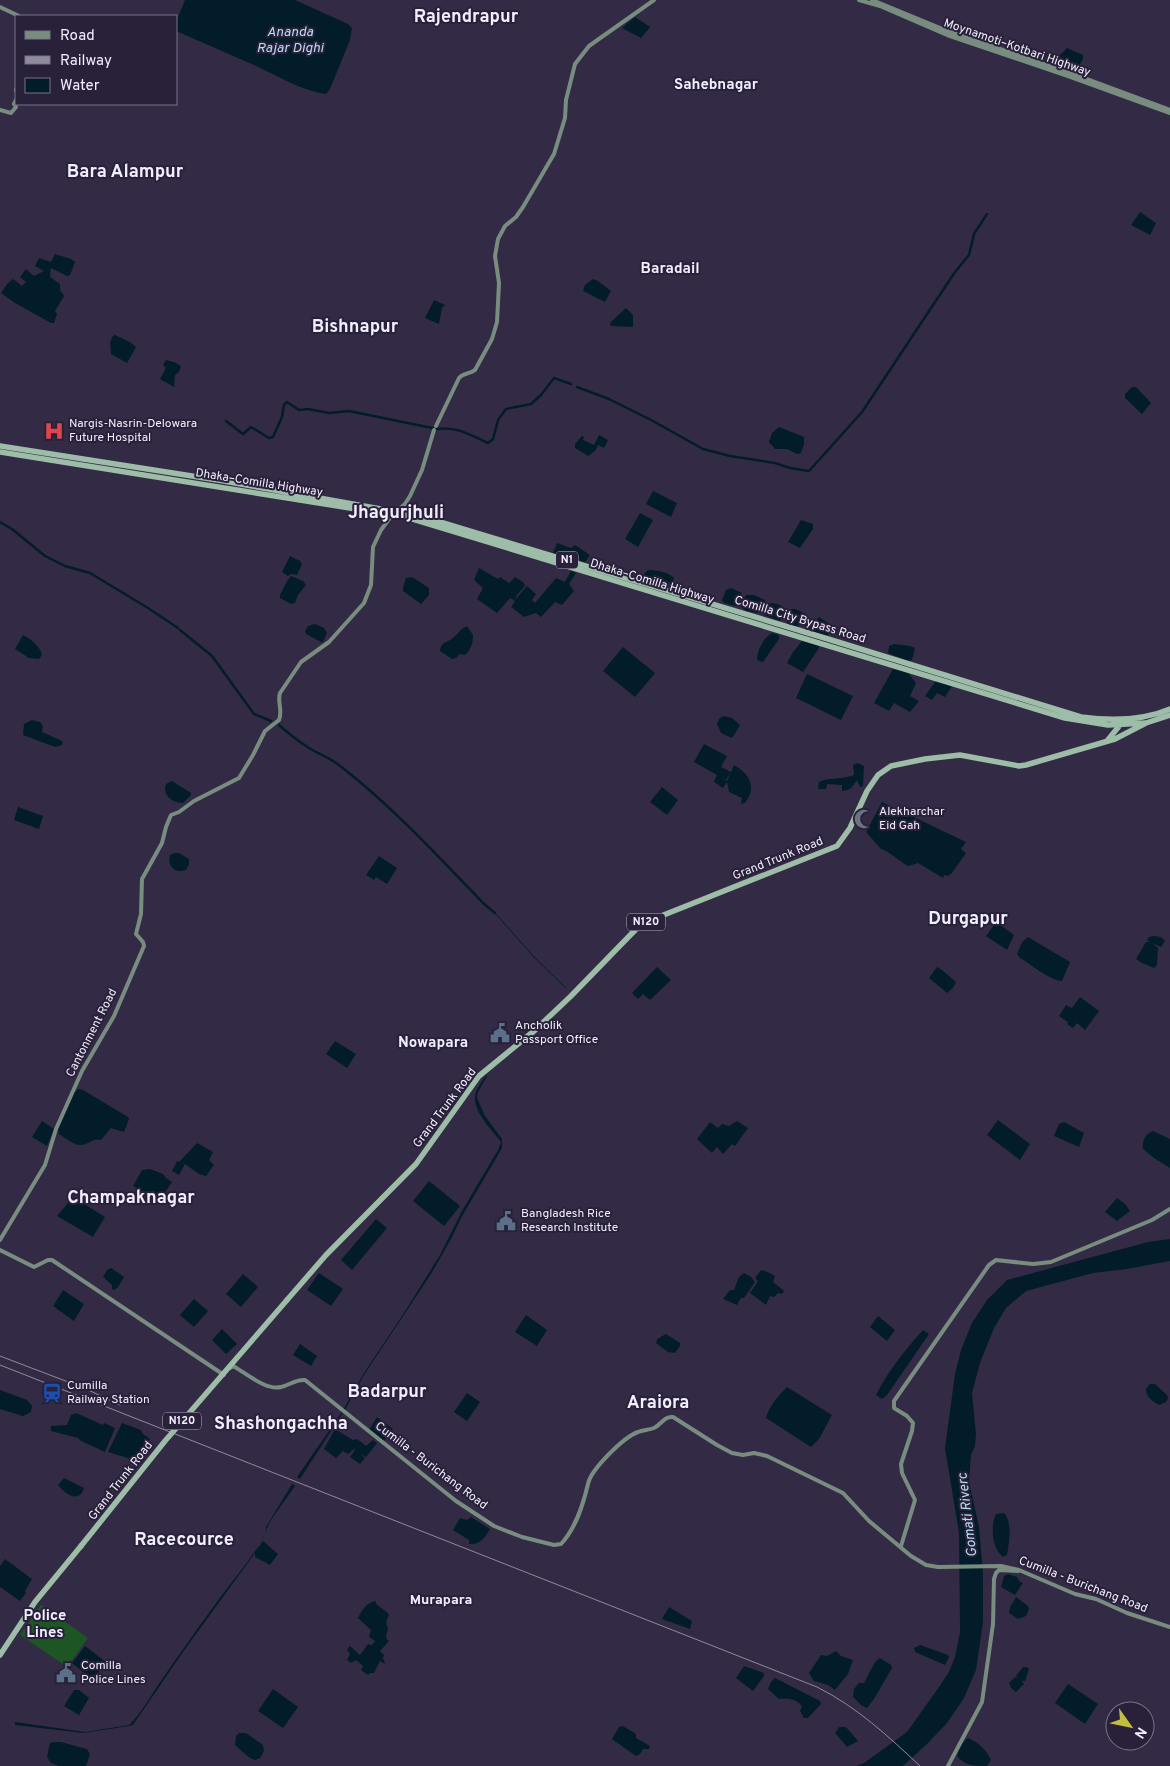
<svg xmlns="http://www.w3.org/2000/svg" width="1170" height="1766" viewBox="0 0 1170 1766" font-family="Overpass,sans-serif">
	<style>
		.green { fill: #1e5524 }
		.water { fill: #021d29 }
		.lines { fill: none; stroke-linecap: round; stroke-linejoin: round }
		.stream { stroke: #021d29; stroke-width: 1 }
		.canal { stroke: #021d29; stroke-width: 2.5 }
		.secondary { stroke: #788d7f; stroke-width: 4 }
		.highway { stroke: #9dbda8; stroke-width: 5.5 }
		.rail { stroke: #908a9f; stroke-width: 1 }
		.highway-bridge { stroke: #9dbda8; stroke-width: 5.5 }
		.labels { text-anchor: middle; dominant-baseline: central; stroke-width: 4; stroke-linejoin: round; paint-order: stroke }
		.shield { fill: #29213a; stroke: #b6b0c4; stroke-width: 1 }
		.shield-label { font-size: 11px; font-weight: bold; fill: #f2eeff }
		.street-label { font-size: 12px; fill: #f2eeff; stroke: #29213a }
		.poi-label { font-size: 12px; fill: #f2eeff; stroke: #29213a; text-anchor: start }
		.water-label { font-size: 14px; font-style: italic; fill: #b5dff4; stroke: #29213a }
		.neighbourhood-label { font-size: 14px; font-weight: bold; fill: #f2eeff; stroke: #29213a }
		.quarter-label { font-size: 15px; font-weight: bold; fill: #f2eeff; stroke: #29213a }
		.district-label { font-size: 18px; font-weight: bold; fill: #f2eeff; stroke: #29213a }
	</style>
	<rect width="100%" height="100%" fill="#332b45"/>
	<path class="green" d="M41,1605l47,33 -21,29 -47,-32z"/>
	<path class="water" d="M185,0h110l53,24 4,4 -2,12 -20,49 -4,5c-24,-3 -50,-19 -72,-29 -26,-11 -52,-23 -78,-34v-9z
		M635,17l15,10 -9,11 -19,-10z
		M1067,48l16,7v4l-5,9 -17,-8 -1,-5z
		M1140,212l16,11 -6,12 -19,-10z
		M55,254l16,5 4,3 -5,13 -3,1 -16,-8 -1,9 10,7v6l4,6 -9,15 2,3 -3,9h-3l-36,-20 -14,-10 6,-9 6,-5 9,7 4,-4 -6,-5 6,-8 8,7 10,-5 -9,-5 4,-8 12,4z
		M593,279l5,2 13,10 -6,11 -22,-11 2,-6z
		M434,300l11,5 -3,3 -3,16 -14,-6z
		M626,308l7,7v12l-22,-1 -1,-3z
		M115,335l15,7 6,5 -9,16 -16,-9 -1,-12 3,-6z
		M166,360l8,2 7,4 -2,6 -4,3 -1,12 -14,-8 6,-11 -3,-3z
		M1132,387h4l15,16 -9,11 -17,-16v-4z
		M779,427l25,10v7l-3,9 -4,1 -10,-5h-12l-6,-7 3,-9z
		M599,435l9,5 -4,8 -6,-3 -3,6 -7,5 -13,-8v-4l7,-8 2,1 -1,3 11,5z
		M653,491l24,12 -6,14 -25,-13z
		M640,513l13,7 -15,27 -13,-8z
		M801,520l12,4v5l-13,19 -12,-6z
		M557,543l14,5 4,-3 15,10 -5,7 -32,-9z
		M290,556l10,5 2,3 -5,11 -6,-1 -3,2 -6,-4z
		M479,568l19,11 2,-2 9,6 6,-6 8,5 2,4 -8,9 -2,5 12,-14 9,8 -4,6 3,3 21,-25 9,4 6,-11 5,2 -7,11 5,7 -12,14 -7,-3 -14,15 -5,-4 -12,4 -13,-10 4,-6 -5,-3 -13,15 -20,-14 6,-11 -9,-8z
		M648,570c8,0 21,2 26,8l-1,3 -8,5 -24,-5 2,-6z
		M291,576l12,5 3,4 -8,10 -3,8 -4,1 -11,-6v-3l7,-14z
		M412,577l17,11v7l-8,9 -18,-13v-4l3,-9z
		M731,588l11,5 -7,13 -11,-3 -2,-3 4,-10z
		M746,595h8l11,5 -7,13 -12,-2 -5,-4 1,-6z
		M770,603c6,0 13,2 17,8l-7,10 -16,-6 -1,-3z
		M791,609h4l11,5 1,3 -5,8 -7,1 -8,-3v-8z
		M819,617l14,9 -5,10 -19,-5 1,-3z
		M315,624l9,4 3,5 -4,9h-2l-15,-8 -1,-3 3,-5z
		M467,626l6,9c0,8 -2,15 -8,20l-5,-1 -4,4 -4,1 -12,-8c1,-10 8,-8 14,-14 5,-4 7,-9 13,-11z
		M772,633l7,2v4l-16,23 -4,-1 -2,-2c1,-11 6,-20 15,-26z
		M23,635c7,3 18,12 19,20l-3,4 -10,-1 -14,-9z
		M802,641l17,5v2l-16,24 -16,-9 6,-11z
		M894,644l16,2 5,2 -3,12 -4,1 -20,-8 1,-7z
		M623,647l32,26 -20,24 -32,-26z
		M893,669l15,4 8,10 -6,13 9,5 -9,11 -16,-9 -5,8 -15,-8z
		M807,674l46,22 -12,24 -45,-22z
		M937,681l15,5 -7,11 -8,-4 -5,7 -7,-4 10,-14z
		M723,716l9,2 8,7 -4,7 -4,6 -11,-5 -4,-9 2,-5z
		M32,720l8,2 3,4 -1,6 18,8 3,2 -1,3 -7,2 -32,-12 1,-11z
		M704,744l23,12 -6,11 10,5 -5,8 -5,-2 6,3 7,-16c16,9 23,22 11,38l-4,1 1,-6 -13,-6 -2,-10 -4,6 -9,-6 3,-7 -23,-13z
		M858,763l6,3 -1,20 -3,1 -3,-7c-5,6 -4,10 -15,11v-6l-15,-1 -1,5h-8l1,-7c9,-5 23,-2 35,-7l-1,-10z
		M172,781l19,12v2l-8,8c-11,0 -21,-8 -17,-19z
		M662,787l16,13 -11,15 -17,-13z
		M882,802l84,40 -5,7 5,4 -14,20 -4,3 -4,-1 -1,3 -25,-15 -10,3c-9,-5 -19,-15 -27,-17l-15,-17z
		M18,807l25,9 -4,13 -25,-9z
		M175,853h4l10,6v5l-3,6c-11,4 -19,-4 -16,-15z
		M379,856l18,12 -10,16 -11,-7 -2,3 -8,-5z
		M996,922l18,13 -7,15 -21,-14z
		M1154,936l7,1 4,4 -4,6 -9,-4 6,5 -1,17 -3,3 -12,-5 -6,-4 10,-17h4l-3,-2 2,-3z
		M1028,937l42,25 -8,19c-11,0 -32,-17 -43,-24l-2,-3 5,-12z
		M657,967l14,13 -21,20 -7,-6 -5,5 -6,-6z
		M937,967l5,3 14,12 -3,6 -6,5 -18,-15z
		M1080,997l19,14 -14,19 -8,-7 -4,5 -6,-4 1,-2 -9,-6 7,-11 6,3z
		M335,1041l21,13 -9,14 -21,-14z
		M486,1075l1,1 -9,16 -1,6 8,18 17,23v9l-41,70 -10,21 -20,35 -67,101 -18,33 -46,71 -3,-2 45,-65 22,-39 38,-57 38,-61 22,-44 36,-61 3,-8c-9,-12 -27,-29 -26,-45 0,-7 7,-15 11,-22z
		M78,1089l5,1 45,27 1,2 -5,13 -13,-4 -10,12c-9,-2 -11,4 -19,5 -7,1 -17,-7 -23,-11l-1,-5 16,-36z
		M998,1120l32,24 -10,16 -33,-25z
		M42,1121l12,8 -7,17 -15,-9z
		M737,1121l11,7 -13,18 -3,-2 -9,10 -6,-7 -5,6 -15,-14 13,-17 8,6 4,-4 7,2z
		M1064,1122l20,11 -5,14 -25,-11 5,-12z
		M1153,1131l17,8v29l-16,-10 -11,-9c-1,-8 2,-15 10,-18z
		M197,1143l16,9 -4,8 5,5 -8,11 -7,-2 -14,-10 -6,11 -7,-4 5,-10 4,1 -1,-1z
		M150,1169l13,5 3,4 6,4 -10,15 -9,-6 -3,5 -17,-10 9,-16z
		M429,1181l31,25 -16,20 -31,-25z
		M73,1197l32,20 -12,20 -36,-21z
		M1117,1198l8,6 5,7 -13,10 -12,-9z
		M376,1219l11,9 -35,42 -11,-10z
		M1170,1239v22l-43,8 -34,4 -67,18 -20,17 -12,20 -14,35 -8,30 4,41 -1,12 -4,9 -2,27 10,45 4,46v49l-7,48 -12,28 -17,25 -20,21 -24,22h-47l8,-3 43,-31 32,-45 10,-15 6,-15 5,-25 -1,-99 -14,-85 10,-74 6,-24 11,-27 15,-23 20,-20 141,-38z
		M111,1268l13,9 -6,10 -4,3 -2,-1v-4l-9,-8 4,-7z
		M761,1270l7,2 7,4 -2,6 11,9 -2,3 -4,-1 -4,4 -4,-1 -4,9 -16,-12 8,-12 -3,-3z
		M319,1273l24,16 -12,17 -24,-16z
		M744,1273l7,4 4,5 -11,16h-3l-4,7 -14,-6 7,-9h4l5,-13z
		M243,1274l15,13 -17,20 -15,-13z
		M63,1290l21,14 -10,17 -21,-15z
		M194,1299l14,12 -14,16 -14,-12z
		M526,1315l21,15 -10,16 -22,-14z
		M878,1316l17,14 -8,11 -17,-14z
		M222,1329l15,15 -11,10 -14,-14z
		M923,1330l6,4 -42,61 -5,4 -6,-4c12,-24 29,-45 47,-65z
		M666,1334l14,9v3l-5,7 -7,-1 -12,-9 1,-4z
		M300,1344l17,12 -6,10 -18,-11z
		M1150,1384h5l12,11 1,3 -2,4 -7,3c-7,-4 -13,-8 -13,-16z
		M787,1387l45,28 -13,24 -8,8 -45,-29c3,-12 13,-23 21,-31z
		M0,1390l27,10 5,6 -1,6 -8,4 -23,-7z
		M467,1393l13,9 -13,19 -13,-9z
		M76,1413l27,12 1,-2 11,5 -10,24 -24,-11 -3,-3 -27,-7v-5l16,-1 4,-10z
		M377,1417l16,12 -9,12 -15,-11z
		M122,1423l19,7 2,4 7,5 -16,21 -26,-8z
		M335,1429l18,11 4,-1 9,7 7,-6 4,3 -11,14 -6,-3 5,4 -5,6 -10,-7 5,-7 -1,-1 -6,5 -5,-3 -7,7 -12,-9z
		M64,1478l20,10c-5,16 -19,6 -26,-3z
		M292,1484l3,2 -24,34 -15,31 7,-10 15,13 -8,11 -15,-8v-4l-72,99 -50,73 -4,1 -46,7 -68,-8v-3l70,10 44,-7c14,-13 23,-32 34,-47 25,-36 49,-71 76,-105 8,-10 27,-35 27,-46z
		M1004,1513c9,10 5,30 3,42l-4,2c-11,-8 -13,-31 -7,-43z
		M471,1517l19,12c-5,9 -10,16 -21,15v-4l-16,-10 7,-12 7,2z
		M5,1559l27,20 -7,12 1,2 -6,8 -20,-14v-21z
		M1008,1574l9,3 2,4 4,2 -8,12 -14,-8 3,-11z
		M1016,1597l12,9 1,3 -3,7 -8,3 -9,-6 1,-6z
		M376,1601v3l12,9 1,2 -3,7 2,7 -2,6 1,5 2,1 -9,10 4,4 -1,3 2,6 -5,-3 -6,12h-4l-2,2 -7,-5 2,-4 -7,-6 -5,3 -4,-3 3,-6 -3,-4 3,-4 10,9 8,-11 4,1 3,-4 -6,-4 2,-7 -13,-12c4,-8 9,-16 18,-17z
		M669,1607l23,14 -2,8 -28,-10z
		M920,1645l28,10 1,2 -4,8 -30,-13 -1,-4z
		M85,1646l21,16 -13,18 -21,-17z
		M836,1651l5,5 12,4 -5,14 -13,16 -7,-5 -14,-4 -5,-8 12,-18 6,1z
		M880,1658l11,7 1,3 -18,31 -7,9 -6,-3 -8,-8 1,-8 5,-6h5l11,-21z
		M744,1666l20,7v3l-11,15 -17,-13z
		M1023,1667h4l2,2 -4,12h-3l2,3 -8,8 -5,-4 -2,-5 6,-6 3,1 -2,-2z
		M775,1678l45,23 1,3 -13,14h-4l-4,-7 2,-5c-6,-7 -13,-8 -23,-7l-11,-10 3,-7z
		M1068,1684l30,20 -13,20 -30,-21z
		M273,1689l25,18 -15,21 -25,-17z
		M74,1690h5l10,8 -10,17 -15,-9z
		M623,1726l13,8v4l14,8 -1,3h-6l-3,5 -4,2 -24,-17 7,-12z
		M839,1727h7l12,14 -11,6 -12,-14z
		M239,1733h7l17,12 1,6 -4,7 -5,2 -5,-2 -13,-11 -2,-2 1,-9z
		M968,1738c10,4 19,12 23,22l-4,6c-12,0 -23,0 -30,-10 2,-7 5,-14 11,-18z
		M53,1742h8l26,7 3,5 -4,12h-27l-8,-3 -4,-6 3,-14z"/>
	<g class="lines">
		<path class="stream" d="M495,913l40,45 31,30"/>
		<path class="canal" d="M577,387l32,12 44,22 50,28 27,7 45,7 15,5 19,3 53,-59 93,-140 14,-17 5,-21 13,-20
			M226,421l17,13 8,-7 18,11 4,-1 9,-20 2,-12 3,-3 12,8 9,-1 21,4 20,-2 88,18c19,-3 34,6 51,14l5,-4 5,-19 8,-11 25,-5 10,-9 13,-17 17,6
			M0,522l12,7 33,27 20,10 25,7 58,35 30,20
			M180,630l32,26 42,58 17,7
			M279,725c9,8 19,16 30,23 10,6 21,10 30,17 53,41 98,90 144,138l12,10"/>
		<path class="secondary" d="M859,0l21,6 67,29 121,41 102,37
			M872,0l73,30 136,47 89,33
			M0,7l19,9
			M16,89v2
			M0,110l11,3 5,-6 -2,-3 2,-4
			M436,426l23,-48c4,-5 11,-4 16,-8l17,-31 5,-17 2,-39 -4,-27 3,-17 7,-13 11,-9 7,-10 31,-53 11,-36 1,-18 9,-36 14,-18 65,-46
			M0,1240l45,-75 11,-36 26,-58 32,-55 30,-70 -1,-4 -7,-8 5,-20 1,-35 20,-36 4,-16 5,-12 8,-3 15,-11 45,-23 14,-23 12,-24 14,-11c4,-10 -2,-18 1,-27l21,-31 28,-20 35,-39 7,-18 2,-38 8,-17 11,-15 13,-11 5,-8 12,-26 12,-40
			M0,1250l34,17 14,-7h4l172,115
			M230,1368l3,-2c13,7 33,25 48,21 9,-2 15,-8 24,-7l151,121 38,25 28,11 32,8 7,-1c15,-16 22,-39 27,-60 3,-15 36,-47 50,-52 5,-2 11,-2 16,-4 7,-3 10,-12 19,-11l44,28 15,8 11,2 11,-2 13,3 76,37 26,28 42,35 15,9 12,2 63,-1 18,4 56,24 21,5 31,14 43,14
			M901,1546l14,-46 -13,-27 -1,-9 11,-33 1,-8 -6,-7 -13,-8v-7l95,-136 7,-5 37,4 18,-2 101,-42 18,-11
			M948,1766l34,-64 11,-78 1,-45 2,-6 3,-3 19,1 1,-1"/>
		<path class="highway" d="M0,446l224,35 196,35 408,123 253,78c30,4 61,4 89,-8
			M0,452l406,65 659,201 43,7 38,-2
			M1107,741l13,-16
			M287,1300l39,-45 90,-91 63,-88 55,-45 37,-35 70,-72 196,-78 13,-18 17,-37 11,-16 13,-9 34,-7 35,-4 59,11 7,-1 89,-26 31,-16 24,-8
			M0,1655l35,-53 46,-56"/>
		<path class="rail" d="M0,1356l84,32 36,17
			M0,1365l817,322c40,20 71,49 103,79"/>
		<path class="highway-bridge" d="M81,1546l84,-105 122,-141"/>
	</g>
	<defs>
		<symbol id="hospital-bare" viewBox="-9 -9 18 18"><path d="M-5-5h3v3.5h4V-5h3V5h-3V1.5h-4V5h-3Z" fill="#e0444e" stroke="#29213a" stroke-width="2.5" paint-order="stroke"/></symbol>
		<symbol id="mosque-bare" viewBox="-9 -9 18 18"><path d="M3.5-4.9A6 6 0 1 0 3.5 4.9A5 5 0 1 1 3.5-4.9Z" fill="#6b7280" stroke="#29213a" stroke-width="2.5" paint-order="stroke"/></symbol>
		<symbol id="civic-bare" viewBox="-9 -9 18 18"><path d="M-.6-6.5H3V-4.5H.6V-3L4-1V1h2V6H-6V1h2V-1L-.6-3ZM-1.2 2.5V6h2.4V2.5Z" fill="#5c6f8a" stroke="#29213a" stroke-width="2.5" paint-order="stroke"/></symbol>
		<symbol id="station-bare" viewBox="-9 -9 18 18"><path d="M-3-6H3Q5-6 5-4V2Q5 4 3 4L4.5 6H3L1.5 4h-3L-3 6H-4.5L-3 4Q-5 4-5 2V-4Q-5-6-3-6ZM-3.5-4v3h7v-3ZM-3.5 1v1.5H-2V1ZM2 1v1.5H3.5V1Z" fill="#1a4fb4" stroke="#29213a" stroke-width="2.5" paint-order="stroke"/></symbol>
	</defs>
	<g fill-rule="evenodd">
		<use href="#hospital-bare" x="40" y="417" width="28" height="28"/>
		<use href="#mosque-bare" x="850" y="805" width="28" height="28"/>
		<use href="#civic-bare" x="486" y="1019" width="28" height="28"/>
		<use href="#civic-bare" x="492" y="1207" width="28" height="28"/>
		<use href="#station-bare" x="38" y="1379" width="28" height="28"/>
		<use href="#civic-bare" x="52" y="1659" width="28" height="28"/>
	</g>
	<g class="labels">
		<g class="shield">
			<rect x="556" y="551.5" width="22" height="17" rx="4"/>
			<rect x="627" y="913.5" width="38" height="17" rx="4"/>
			<rect x="163" y="1412.5" width="38" height="17" rx="4"/>
		</g>
		<g class="shield-label">
			<text x="567" y="560">N1</text>
			<text x="646" y="922">N120</text>
			<text x="182" y="1421">N120</text>
		</g>
		<g class="street-label">
			<text transform="translate(1017 48) rotate(19)">Moynamoti–Kotbari Highway</text>
			<text transform="translate(259 483) rotate(9)">Dhaka–Comilla Highway</text>
			<text transform="translate(652 582) rotate(17)">Dhaka–Comilla Highway</text>
			<text transform="translate(800 620) rotate(17)">Comilla City Bypass Road</text>
			<text transform="translate(778 859) rotate(-22)">Grand Trunk Road</text>
			<text transform="translate(92 1033) rotate(-63)">Cantonment Road</text>
			<text transform="translate(445 1108) rotate(-53)">Grand Trunk Road</text>
			<text transform="translate(431 1466) rotate(37)">Cumilla - Burichang Road</text>
			<text transform="translate(121 1481) rotate(-52)">Grand Trunk Road</text>
			<text transform="translate(1083 1585) rotate(21)">Cumilla - Burichang Road</text>
		</g>
		<g class="poi-label">
			<text x="69" y="424">Nargis-Nasrin-Delowara<tspan x="69" dy="14">Future Hospital</tspan></text>
			<text x="879" y="812">Alekharchar<tspan x="879" dy="14">Eid Gah</tspan></text>
			<text x="515" y="1026">Ancholik<tspan x="515" dy="14">Passport Office</tspan></text>
			<text x="521" y="1214">Bangladesh Rice<tspan x="521" dy="14">Research Institute</tspan></text>
			<text x="67" y="1386">Cumilla<tspan x="67" dy="14">Railway Station</tspan></text>
			<text x="81" y="1666">Comilla<tspan x="81" dy="14">Police Lines</tspan></text>
		</g>
		<g class="water-label">
			<text x="290" y="32">Ananda<tspan x="290" dy="16">Rajar Dighi</tspan></text>
			<text transform="translate(968 1515) rotate(-97)">Gomati Riverc</text>
		</g>
		<g class="neighbourhood-label">
			<text x="441" y="1600">Murapara</text>
		</g>
		<g class="quarter-label">
			<text x="716" y="85">Sahebnagar</text>
			<text x="670" y="269">Baradail</text>
			<text x="433" y="1043">Nowapara</text>
			<text x="45" y="1616">Police<tspan x="45" dy="17">Lines</tspan></text>
		</g>
		<g class="district-label">
			<text x="466" y="17">Rajendrapur</text>
			<text x="125" y="172">Bara Alampur</text>
			<text x="355" y="327">Bishnapur</text>
			<text x="396" y="513">Jhagurjhuli</text>
			<text x="968" y="919">Durgapur</text>
			<text x="131" y="1198">Champaknagar</text>
			<text x="387" y="1392">Badarpur</text>
			<text x="658" y="1403">Araiora</text>
			<text x="281" y="1424">Shashongachha</text>
			<text x="184" y="1540">Racecource</text>
		</g>
	</g>
	<rect x="15" y="15" width="162" height="90" fill="#29213a" stroke="#797389"/>
	<rect x="25" y="31" width="25" height="8" fill="#788d7f" stroke="#797389"/>
	<text x="60" y="40" font-size="15" fill="#f2eeff">Road</text>
	<rect x="25" y="56" width="25" height="8" fill="#908a9f" stroke="#797389"/>
	<text x="60" y="65" font-size="15" fill="#f2eeff">Railway</text>
	<rect x="25" y="78" width="25" height="15" fill="#021d29" stroke="#797389"/>
	<text x="60" y="90" font-size="15" fill="#f2eeff">Water</text>
	<g transform="translate(1130 1726) rotate(123)"><circle r="24" fill="#29213a" stroke="#797389"/>
	<path d="M0-4L9 19L0 12L-9 19Z" fill="#c1be40"/>
	<text y="-8" font-size="14" font-weight="bold" text-anchor="middle" fill="#f2eeff">N</text>
	</g>
</svg>
